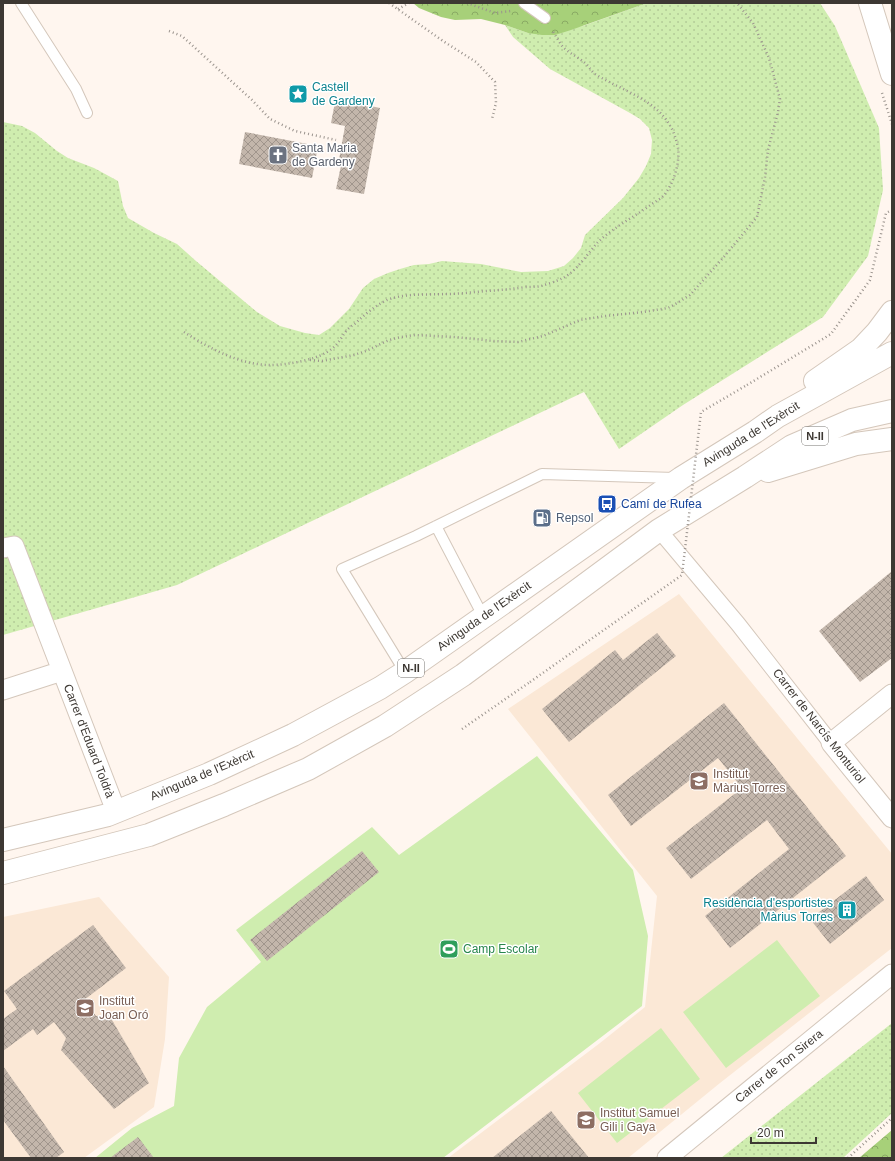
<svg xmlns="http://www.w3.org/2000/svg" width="895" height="1161" viewBox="0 0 895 1161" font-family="Helvetica,sans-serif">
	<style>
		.built { fill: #fbe8d6 }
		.grass { fill: url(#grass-dots) }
		.forest { fill: url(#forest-crowns) }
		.garden { fill: #cfedaf }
		.building { fill: url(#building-cross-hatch) }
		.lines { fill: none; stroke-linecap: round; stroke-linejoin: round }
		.service-casing { stroke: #d4c7bb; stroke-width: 12 }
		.pedestrian-casing { stroke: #d4c7bb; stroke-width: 17 }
		.minor-casing { stroke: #d4c7bb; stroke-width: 21 }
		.primary-casing { stroke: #d4c7bb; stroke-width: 24 }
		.path { stroke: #9b948e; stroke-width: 2.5; stroke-dasharray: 1 3; stroke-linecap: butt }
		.service { stroke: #fff; stroke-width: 10 }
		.pedestrian { stroke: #fff; stroke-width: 15 }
		.minor { stroke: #fff; stroke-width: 19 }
		.primary { stroke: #fff; stroke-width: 22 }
		.path-bridge { stroke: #9b948e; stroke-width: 2.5; stroke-dasharray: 1 3; stroke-linecap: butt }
		.labels { text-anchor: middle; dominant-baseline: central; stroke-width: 3; stroke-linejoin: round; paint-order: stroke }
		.shield { fill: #fff; stroke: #777470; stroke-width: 1 }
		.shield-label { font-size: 11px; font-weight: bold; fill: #3d3833 }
		.culture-label { font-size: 12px; fill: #0d838f; stroke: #fff; text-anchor: start }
		.worship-label { font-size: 12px; fill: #5b616d; stroke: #fff; text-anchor: start }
		.street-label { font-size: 12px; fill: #3d3833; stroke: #fff }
		.transit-label { font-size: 12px; fill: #164399; stroke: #fff; text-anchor: start }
		.service-label { font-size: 12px; fill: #4e5e75; stroke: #fff; text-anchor: start }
		.education-label { font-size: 12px; fill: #785e54; stroke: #fff; text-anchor: start }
		.leisure-label { font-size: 12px; fill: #27864d; stroke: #fff; text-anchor: start }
	</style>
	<defs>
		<pattern id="grass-dots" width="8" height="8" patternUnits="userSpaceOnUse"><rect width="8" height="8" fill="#cfedaf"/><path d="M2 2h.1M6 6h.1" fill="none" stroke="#b3cc97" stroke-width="1.8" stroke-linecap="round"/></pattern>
		<pattern id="forest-crowns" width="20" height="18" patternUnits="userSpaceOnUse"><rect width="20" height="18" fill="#a7d079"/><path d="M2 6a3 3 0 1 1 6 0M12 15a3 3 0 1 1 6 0" fill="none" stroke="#89aa64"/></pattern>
		<pattern id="building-cross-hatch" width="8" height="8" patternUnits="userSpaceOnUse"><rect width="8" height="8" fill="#c3b6ab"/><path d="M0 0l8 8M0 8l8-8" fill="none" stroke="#a0958c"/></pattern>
	</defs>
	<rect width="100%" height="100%" fill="#fff6ef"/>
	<path class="built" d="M679,594l213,260v94l-172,135 -92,75h-180l152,-115 45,-36 12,-111 -149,-187z
		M99,897l70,80 -4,62 -11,68 -70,51h-81v-241z"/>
	<path class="grass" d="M647,3h173l15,23 44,102 4,62 -15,66 -45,61 -140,88 -64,44 -35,-57 -407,193 -174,50v-513l19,4 13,7 22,18 11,7 26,10 24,13 5,25 5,12 26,15 23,11 19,17 61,51 23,14 25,7 14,2 11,-7 19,-19 14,-21 11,-9 14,-6 12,-4 14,-4 15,-1 13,-3 39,3 40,8 27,-1 16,-5 9,-8 8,-10 4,-13 38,-37 16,-20 7,-12 5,-12 1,-14 -3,-12 -9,-9 -10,-6 -80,-44 -37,-32 -8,-12 23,8 55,-7z
		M892,1023v90l-49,45h-122z"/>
	<path class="forest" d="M413,3h234l-76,27 -16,5h-13l-14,-2 -23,-8 -24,-6 -26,1 -14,-3 -22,-9z
		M892,1130v28h-33z"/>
	<path class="garden" d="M537,756l96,114 15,66 -6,70 -199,152h-348l37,-30 42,-22 5,-48 28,-51 54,-45 -25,-32 136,-103 27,28z
		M777,940l43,56 -94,72 -43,-56z
		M661,1028l39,51 -83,64 -39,-50z"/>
	<path class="building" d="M338,99l42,9 -16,86 -28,-5 6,-28 -3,-1 6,-34 -14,-3 4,-21z
		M245,132l73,14 -6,32 -73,-14z
		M892,571v87l-32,24 -41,-51z
		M657,633l19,23 -107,86 -27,-33 73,-59 8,10z
		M724,703l122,153 -116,92 -25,-32 84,-67 -22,-29 -76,59 -25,-31 76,-60 -24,-30 -87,68 -23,-31z
		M362,851l17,21 -112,89 -17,-21z
		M866,876l18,24 -54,44 -20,-25z
		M93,925l33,43 -42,32 12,16 13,-1 40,68 -35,26 -53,-59 5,-12 -12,-16 -17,13 -4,-6 -30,22v-32l14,-10 -13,-18z
		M3,1066l61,86 -8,6h-25l-28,-38z
		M551,1111l38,47h-97z
		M138,1137l16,21h-44z"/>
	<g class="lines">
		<defs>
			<path id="service" d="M21,3l55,86 11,24
				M524,3l21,15
				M436,526l47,90
				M405,672l-63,-103 74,-33 126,-62 133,4"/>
			<path id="pedestrian" d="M659,530l79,94 93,119"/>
			<path id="minor" d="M3,548l11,-2 102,265
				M3,690l59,-19
				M892,694l-61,49 61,75
				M667,1158l225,-184"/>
			<path id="primary" d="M870,3l22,71
				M815,381l46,-32 16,-17 15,-20
				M768,471l88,-27 36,-5
				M3,840l105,-25 101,-41 84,-39 87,-47 25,-16 276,-194 74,-46 23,-16 114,-63
				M3,873l146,-38 75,-30 84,-36 77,-43 78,-51 196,-145 86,-53 47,-31 60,-26 40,-9"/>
		</defs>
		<use href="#service" class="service-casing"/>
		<use href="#pedestrian" class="pedestrian-casing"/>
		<use href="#minor" class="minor-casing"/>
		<use href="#primary" class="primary-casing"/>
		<path class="path" d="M389,3l54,38 33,21 19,20 1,21 -4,16
			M467,3l28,10 16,-2
			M398,9l11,-6
			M169,31l13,5 70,64 18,19 25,12 41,9
			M882,93l10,31
			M184,332c25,16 56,33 86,33 17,0 49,-5 63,-17 6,-5 9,-12 14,-18 3,-3 6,-5 9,-7 9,-9 19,-17 31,-23 18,-7 39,-5 58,-6 14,0 28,-2 42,-3 13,-1 25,-2 39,-4 5,0 10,0 15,-1 7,-2 16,-5 22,-8 14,-7 25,-25 35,-36 16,-15 36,-25 54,-38 4,-3 9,-5 12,-9 10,-12 16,-32 14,-47 -8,-46 -49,-53 -83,-74 -4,-3 -6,-8 -10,-11 -7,-6 -16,-10 -22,-16 -4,-5 -7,-11 -11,-17
			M310,360l12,1 32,-6 12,-4 23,-11 12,-3 14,-2 40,2 39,4 24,1 25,-6 37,-16 25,-4 38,-4 25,-4 11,-6 11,-7 33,-37 34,-41 8,-40 3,-27 10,-38 2,-13 -11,-41 -16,-35 -16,-20
			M747,385l84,-51 39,-54 16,-67 6,-3
			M462,729l68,-47
			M848,1158l44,-40"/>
		<use href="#service" class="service"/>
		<use href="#pedestrian" class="pedestrian"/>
		<use href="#minor" class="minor"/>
		<use href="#primary" class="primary"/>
		<path class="path-bridge" d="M530,682l152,-107 19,-163 46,-27"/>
	</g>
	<defs>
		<symbol id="sight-square" viewBox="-11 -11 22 22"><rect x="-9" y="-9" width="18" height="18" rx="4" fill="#0f9aa8" stroke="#fff"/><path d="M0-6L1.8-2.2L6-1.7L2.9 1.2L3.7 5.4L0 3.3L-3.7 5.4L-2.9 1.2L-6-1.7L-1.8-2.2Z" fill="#fff"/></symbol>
		<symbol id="church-square" viewBox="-11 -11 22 22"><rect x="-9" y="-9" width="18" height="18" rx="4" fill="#6b7280" stroke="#fff"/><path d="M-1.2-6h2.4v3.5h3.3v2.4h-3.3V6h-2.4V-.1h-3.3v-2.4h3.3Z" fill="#fff"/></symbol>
		<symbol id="bus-square" viewBox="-11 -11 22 22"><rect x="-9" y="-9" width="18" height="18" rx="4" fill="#1a4fb4" stroke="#fff"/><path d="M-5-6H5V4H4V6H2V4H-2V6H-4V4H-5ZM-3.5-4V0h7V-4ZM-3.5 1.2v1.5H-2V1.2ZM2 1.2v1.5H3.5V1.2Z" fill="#fff"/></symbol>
		<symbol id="fuel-square" viewBox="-11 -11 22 22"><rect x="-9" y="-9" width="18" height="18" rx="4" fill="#5c6f8a" stroke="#fff"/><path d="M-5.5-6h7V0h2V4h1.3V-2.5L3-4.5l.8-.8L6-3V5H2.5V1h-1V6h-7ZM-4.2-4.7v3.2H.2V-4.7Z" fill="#fff"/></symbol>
		<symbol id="school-square" viewBox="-11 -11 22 22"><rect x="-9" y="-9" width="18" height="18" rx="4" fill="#8d6e63" stroke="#fff"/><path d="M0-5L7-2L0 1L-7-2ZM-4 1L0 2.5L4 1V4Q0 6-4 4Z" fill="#fff"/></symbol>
		<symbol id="building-square" viewBox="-11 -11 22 22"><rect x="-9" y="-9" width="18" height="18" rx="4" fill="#0f9aa8" stroke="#fff"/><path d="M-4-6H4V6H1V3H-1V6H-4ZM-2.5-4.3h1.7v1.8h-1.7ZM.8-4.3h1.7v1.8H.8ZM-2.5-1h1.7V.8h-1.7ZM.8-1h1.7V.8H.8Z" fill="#fff"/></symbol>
		<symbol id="stadium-square" viewBox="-11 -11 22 22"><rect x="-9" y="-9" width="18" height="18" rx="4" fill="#2e9e5b" stroke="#fff"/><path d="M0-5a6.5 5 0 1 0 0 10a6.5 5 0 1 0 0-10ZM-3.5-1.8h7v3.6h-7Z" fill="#fff"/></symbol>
	</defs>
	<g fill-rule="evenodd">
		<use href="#sight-square" x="287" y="83" width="22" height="22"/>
		<use href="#church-square" x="267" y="144" width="22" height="22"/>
		<use href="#bus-square" x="596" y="493" width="22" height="22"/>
		<use href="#fuel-square" x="531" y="507" width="22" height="22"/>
		<use href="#school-square" x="688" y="770" width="22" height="22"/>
		<use href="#building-square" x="836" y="899" width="22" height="22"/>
		<use href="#stadium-square" x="438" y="938" width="22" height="22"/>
		<use href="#school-square" x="74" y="997" width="22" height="22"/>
		<use href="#school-square" x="575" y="1109" width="22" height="22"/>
	</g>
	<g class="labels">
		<g class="shield">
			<rect x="802" y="427" width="26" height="18" rx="3"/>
			<rect x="398" y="659" width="26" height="18" rx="3"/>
		</g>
		<g class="shield-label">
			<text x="815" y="436">N-II</text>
			<text x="411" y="668">N-II</text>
		</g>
		<g class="culture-label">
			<text x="312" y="87">Castell<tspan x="312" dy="14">de Gardeny</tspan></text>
			<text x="833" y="903" text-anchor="end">Residència d'esportistes<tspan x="833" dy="14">Màrius Torres</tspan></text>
		</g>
		<g class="worship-label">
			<text x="292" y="148">Santa Maria<tspan x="292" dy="14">de Gardeny</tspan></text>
		</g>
		<g class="street-label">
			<text transform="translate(751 434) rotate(-32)">Avinguda de l'Exèrcit</text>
			<text transform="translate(484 616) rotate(-35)">Avinguda de l'Exèrcit</text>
			<text transform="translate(819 726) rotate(52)">Carrer de Narcís Monturiol</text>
			<text transform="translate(89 741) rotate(69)">Carrer d'Eduard Toldrà</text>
			<text transform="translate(202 775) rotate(-23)">Avinguda de l'Exèrcit</text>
			<text transform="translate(779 1066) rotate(-39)">Carrer de Ton Sirera</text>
		</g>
		<g class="transit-label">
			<text x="621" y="504">Camí de Rufea</text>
		</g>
		<g class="service-label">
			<text x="556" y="518">Repsol</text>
		</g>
		<g class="education-label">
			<text x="713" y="774">Institut<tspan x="713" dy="14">Màrius Torres</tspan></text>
			<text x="99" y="1001">Institut<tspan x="99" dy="14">Joan Oró</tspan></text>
			<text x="600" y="1113">Institut Samuel<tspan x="600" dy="14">Gili i Gaya</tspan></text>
		</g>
		<g class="leisure-label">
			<text x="463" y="949">Camp Escolar</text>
		</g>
	</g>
	<rect width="895" height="1161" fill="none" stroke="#3d3833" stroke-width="8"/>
	<path d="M751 1137v6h65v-6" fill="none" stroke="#3d3833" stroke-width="2"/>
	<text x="757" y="1137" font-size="12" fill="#3d3833" stroke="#ffffff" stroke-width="3" paint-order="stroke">20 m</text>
</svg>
